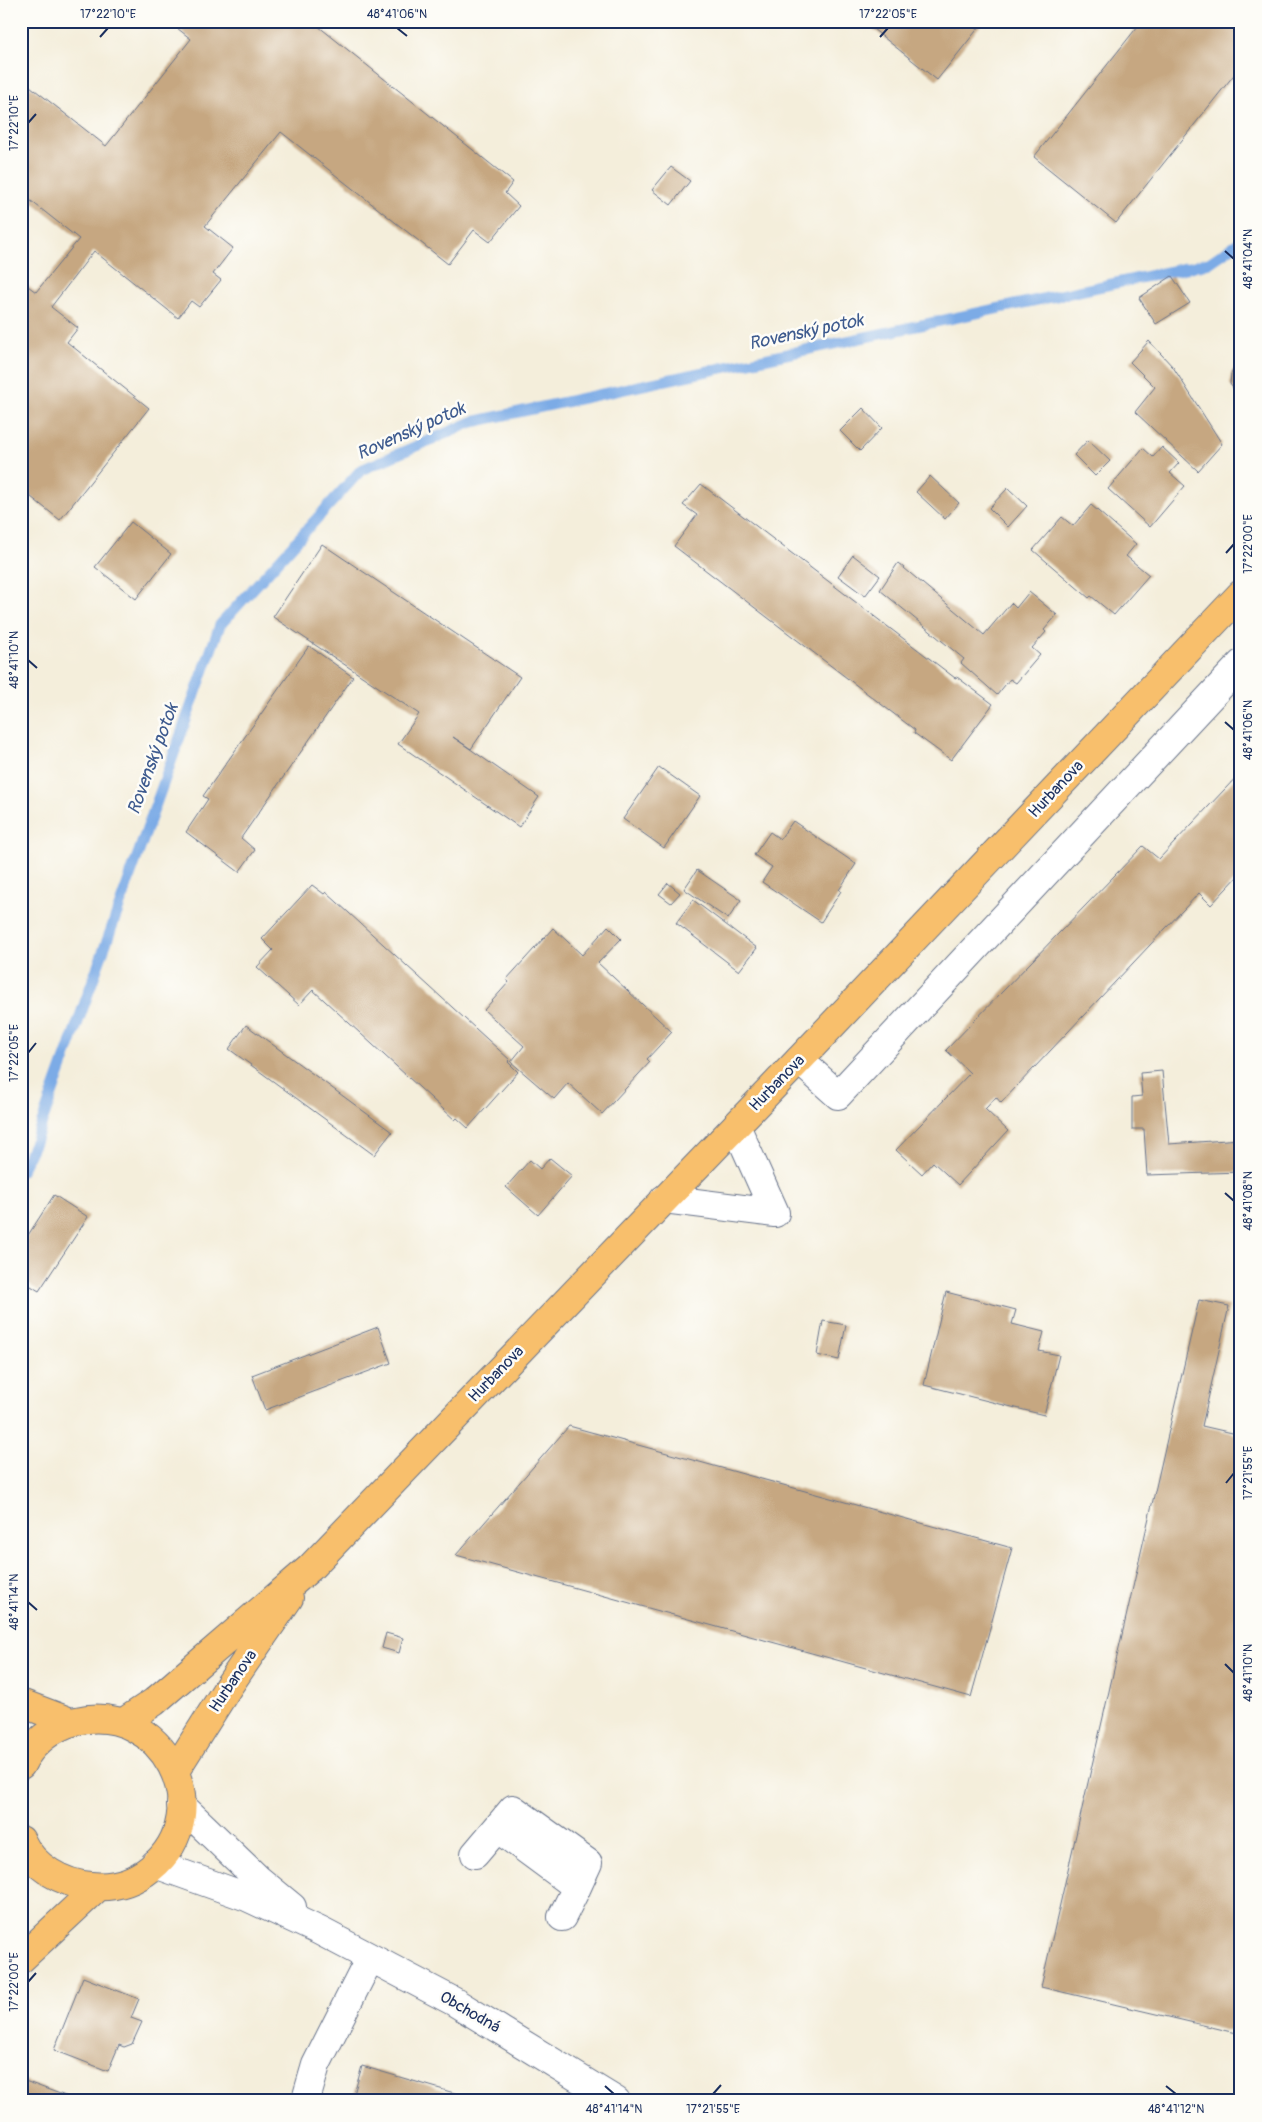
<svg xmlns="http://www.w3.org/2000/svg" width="1262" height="2122" viewBox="0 0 1262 2122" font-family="Pangolin,sans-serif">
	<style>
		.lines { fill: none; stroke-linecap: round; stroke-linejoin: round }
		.stream { stroke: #7cabe6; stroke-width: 11 }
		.building { fill: #c6a781 }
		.minor-casing { stroke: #67728a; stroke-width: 30 }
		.major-casing { stroke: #67728a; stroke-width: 30 }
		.minor { stroke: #fff; stroke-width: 28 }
		.major { stroke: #f8bf6c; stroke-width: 28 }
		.ticks { fill: none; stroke: #1b2f5e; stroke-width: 2 }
		.labels { text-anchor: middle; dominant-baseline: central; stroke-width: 5; stroke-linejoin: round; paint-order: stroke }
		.street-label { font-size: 16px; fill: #1b2f5e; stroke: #fdfcf7 }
		.water-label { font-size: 18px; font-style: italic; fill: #3d5a8e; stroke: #fdfcf7 }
		.neatline { fill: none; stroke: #1b2f5e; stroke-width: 2 }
		.ticks-label { font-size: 12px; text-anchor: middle; fill: #1b2f5e }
	</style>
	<rect width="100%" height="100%" fill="#fdfcf7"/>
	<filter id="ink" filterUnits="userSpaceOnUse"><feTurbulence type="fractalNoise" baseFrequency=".02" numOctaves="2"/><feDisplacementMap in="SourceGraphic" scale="10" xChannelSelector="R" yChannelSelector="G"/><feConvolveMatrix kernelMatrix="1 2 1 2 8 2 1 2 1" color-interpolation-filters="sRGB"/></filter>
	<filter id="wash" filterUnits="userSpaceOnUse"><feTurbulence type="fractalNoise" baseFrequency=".0096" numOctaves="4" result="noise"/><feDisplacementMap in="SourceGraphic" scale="20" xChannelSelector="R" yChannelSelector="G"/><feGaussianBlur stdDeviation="1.12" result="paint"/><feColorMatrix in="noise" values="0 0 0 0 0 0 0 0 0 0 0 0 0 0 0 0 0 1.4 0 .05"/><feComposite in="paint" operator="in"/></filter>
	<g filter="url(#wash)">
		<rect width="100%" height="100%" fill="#f4eedb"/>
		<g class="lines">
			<path class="stream" d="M21,1171l14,-29 185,-517 141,-155 111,-48 737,-159 32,-22"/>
		</g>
		<g id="blocks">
			<path class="building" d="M168,21h154l-4,5 195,156 -8,11 14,13 -29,36 -16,-12 -26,34 -167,-132 -76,94 28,22 -20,26 8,6 -22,27 -8,-6 -13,17 -84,-67 -43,56 27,21 -11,14 82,66 -89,112 -39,-31v-208l15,11 43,-53 -58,-46v-114l85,67 85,-107z
				M863,21h121l-47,59z
				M1142,21h99v45l-125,157 -82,-66z
				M671,167l19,14 -19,24 -19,-15z
				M1172,276l18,27 -34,21 -17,-26z
				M1149,341l24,26 49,77 -24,27 -63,-59 20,-25 -25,-25z
				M1241,362v37l-11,-15 1,-10 5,-9z
				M863,408l19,20 -22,23 -20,-20z
				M1088,440l22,21 -15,15 -21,-21z
				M1162,447l17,16 -9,10 15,13 -35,41 -42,-38 35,-41 10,9z
				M930,476l29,27 -14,16 -29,-27z
				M701,484l254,194 2,-1 36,27 -42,56 -37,-27 1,-3 -241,-184 23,-31 -14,-10z
				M1008,488l19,18 -19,21 -19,-19z
				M1091,505l45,39 -10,12 23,19 -35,40 -23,-19 -2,2 -56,-48 29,-33 11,9z
				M131,522l40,32 -35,45 -41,-32z
				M322,544l198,133 -49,72 -18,-12 86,60 -20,30 -121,-83 21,-30 -146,-97z
				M853,555l27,21 -15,20 -27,-20z
				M898,563l86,72 27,-32 5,5 13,-16 28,23 -13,15 2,2 -14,16 8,7 -24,28 -6,-4 -13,16 -36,-32 3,-4 -84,-69z
				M309,646l44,31 -112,161 14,12 -16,22 -53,-40 22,-33 -5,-3z
				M659,767l41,29 -36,52 -41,-29z
				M1241,772v101l-30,32 -12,-12 -198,210 -5,-6 -9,10 -2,2 23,22 -50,54 -25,-23 -11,12 -26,-24 74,-77 -24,-23 197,-204 16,13z
				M793,821l63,43 -17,26 2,1 -20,31 -59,-40 10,-15 -18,-12 16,-23 10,7z
				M697,870l44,30 -13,19 -44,-30z
				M668,883l12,10 -9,10 -12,-9z
				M312,885l12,9 2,-2 184,168 -2,2 10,10 -50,56 -11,-10 -2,2 -142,-130 -14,15 -42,-38 16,-17 -11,-11z
				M693,900l64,48 -18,23 -63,-48z
				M608,926l13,13 -23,24 74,69 -25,27 3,3 -48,52 -34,-31 -14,16 -43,-37 13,-16 -40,-36 25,-28 -3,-2 47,-52 29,27z
				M246,1025l146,107 -18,23 -145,-106z
				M1162,1071l7,73 72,-5v33l-94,3 -3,-46h-12v-32l10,-1 -2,-23z
				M550,1158l22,18 -34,39 -32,-28 24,-27 10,9z
				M54,1195l34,22 -49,74 -18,-11v-34z
				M946,1292l70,18 -4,14 32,8 -5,19 20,4 -15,60 -120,-30z
				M1199,1300l30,6 -27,120 39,9v599l-200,-47z
				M823,1321l23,4 -7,35 -22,-5z
				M378,1327l13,36 -126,47 -13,-35z
				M569,1426l443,122 -41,149 -515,-142z
				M386,1633l17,5 -4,15 -17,-5z
				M83,1977l56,22 -8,19 11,4 -10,22 -8,3 -5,-2 -11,26 -54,-21z
				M362,2066l116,34v1h-126z
				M25,2081l54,20h-58v-17l2,1z"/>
		</g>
	</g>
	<g filter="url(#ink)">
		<use href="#blocks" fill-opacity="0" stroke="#67728a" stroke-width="1"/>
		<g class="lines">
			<defs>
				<path id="minor" d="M799,1060l39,35 403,-431
					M736,1126l39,87
					M664,1199l111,14
					M181,1805l77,74 34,28
					M497,1828l16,-19 75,54 -11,24
					M475,1854l22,-26 80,59 -15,30
					M155,1864l92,33 73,34 133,70 163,100
					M307,2096l9,-31 54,-107"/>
				<path id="major" d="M21,1703l50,19
					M124,1722l30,-20 156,-134 489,-508 442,-466
					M21,1765c10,-21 31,-38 55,-44 86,-20 144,90 75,147 -17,14 -38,20 -60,18 -28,-2 -58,-19 -70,-46
					M175,1771l55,-87 59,-86
					M21,1959l77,-72"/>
			</defs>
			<use href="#minor" class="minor-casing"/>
			<use href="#major" class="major-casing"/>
			<use href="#minor" class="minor"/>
			<use href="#major" class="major"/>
		</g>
	</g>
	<path class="ticks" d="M397,28l10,8M100,37l8,-9M880,37l8,-9M28,123l8,-9M1225,251l9,8M1226,553l8,-9M28,660l9,8M1225,722l9,8M28,1053l8,-10M1225,1193l9,8M1226,1483l8,-10M28,1602l9,8M1225,1664l9,9M28,1982l8,-9M605,2086l9,8M1166,2086l10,8M713,2094l8,-9"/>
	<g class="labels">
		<g class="street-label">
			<text transform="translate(1056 789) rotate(-47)">Hurbanova</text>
			<text transform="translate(777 1083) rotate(-46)">Hurbanova</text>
			<text transform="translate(496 1374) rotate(-46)">Hurbanova</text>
			<text transform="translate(233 1681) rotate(-56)">Hurbanova</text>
			<text transform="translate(470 2012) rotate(30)">Obchodná</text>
		</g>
		<g class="water-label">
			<text transform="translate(806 332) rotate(-12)">Rovenský potok</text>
			<text transform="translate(411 431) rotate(-24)">Rovenský potok</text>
			<text transform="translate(153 759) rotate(-70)">Rovenský potok</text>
		</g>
	</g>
	<rect width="1262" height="2122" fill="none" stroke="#fdfcf7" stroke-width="55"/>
	<rect x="28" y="28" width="1206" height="2066" class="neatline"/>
	<g class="ticks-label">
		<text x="108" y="18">17°22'10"E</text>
		<text x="397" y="18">48°41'06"N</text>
		<text x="888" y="18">17°22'05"E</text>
		<text transform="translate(14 123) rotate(-90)" y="4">17°22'10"E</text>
		<text transform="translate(1248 259) rotate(-90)" y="4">48°41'04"N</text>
		<text transform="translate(1248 544) rotate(-90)" y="4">17°22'00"E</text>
		<text transform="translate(14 660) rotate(-90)" y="4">48°41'10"N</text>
		<text transform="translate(1248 730) rotate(-90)" y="4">48°41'06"N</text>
		<text transform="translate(14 1053) rotate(-90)" y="4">17°22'05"E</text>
		<text transform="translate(1248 1201) rotate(-90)" y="4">48°41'08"N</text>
		<text transform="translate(1248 1473) rotate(-90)" y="4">17°21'55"E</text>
		<text transform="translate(14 1602) rotate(-90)" y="4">48°41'14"N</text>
		<text transform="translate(1248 1673) rotate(-90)" y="4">48°41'10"N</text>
		<text transform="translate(14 1982) rotate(-90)" y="4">17°22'00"E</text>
		<text x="614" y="2113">48°41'14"N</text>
		<text x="713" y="2113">17°21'55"E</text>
		<text x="1176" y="2113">48°41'12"N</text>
	</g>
</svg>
